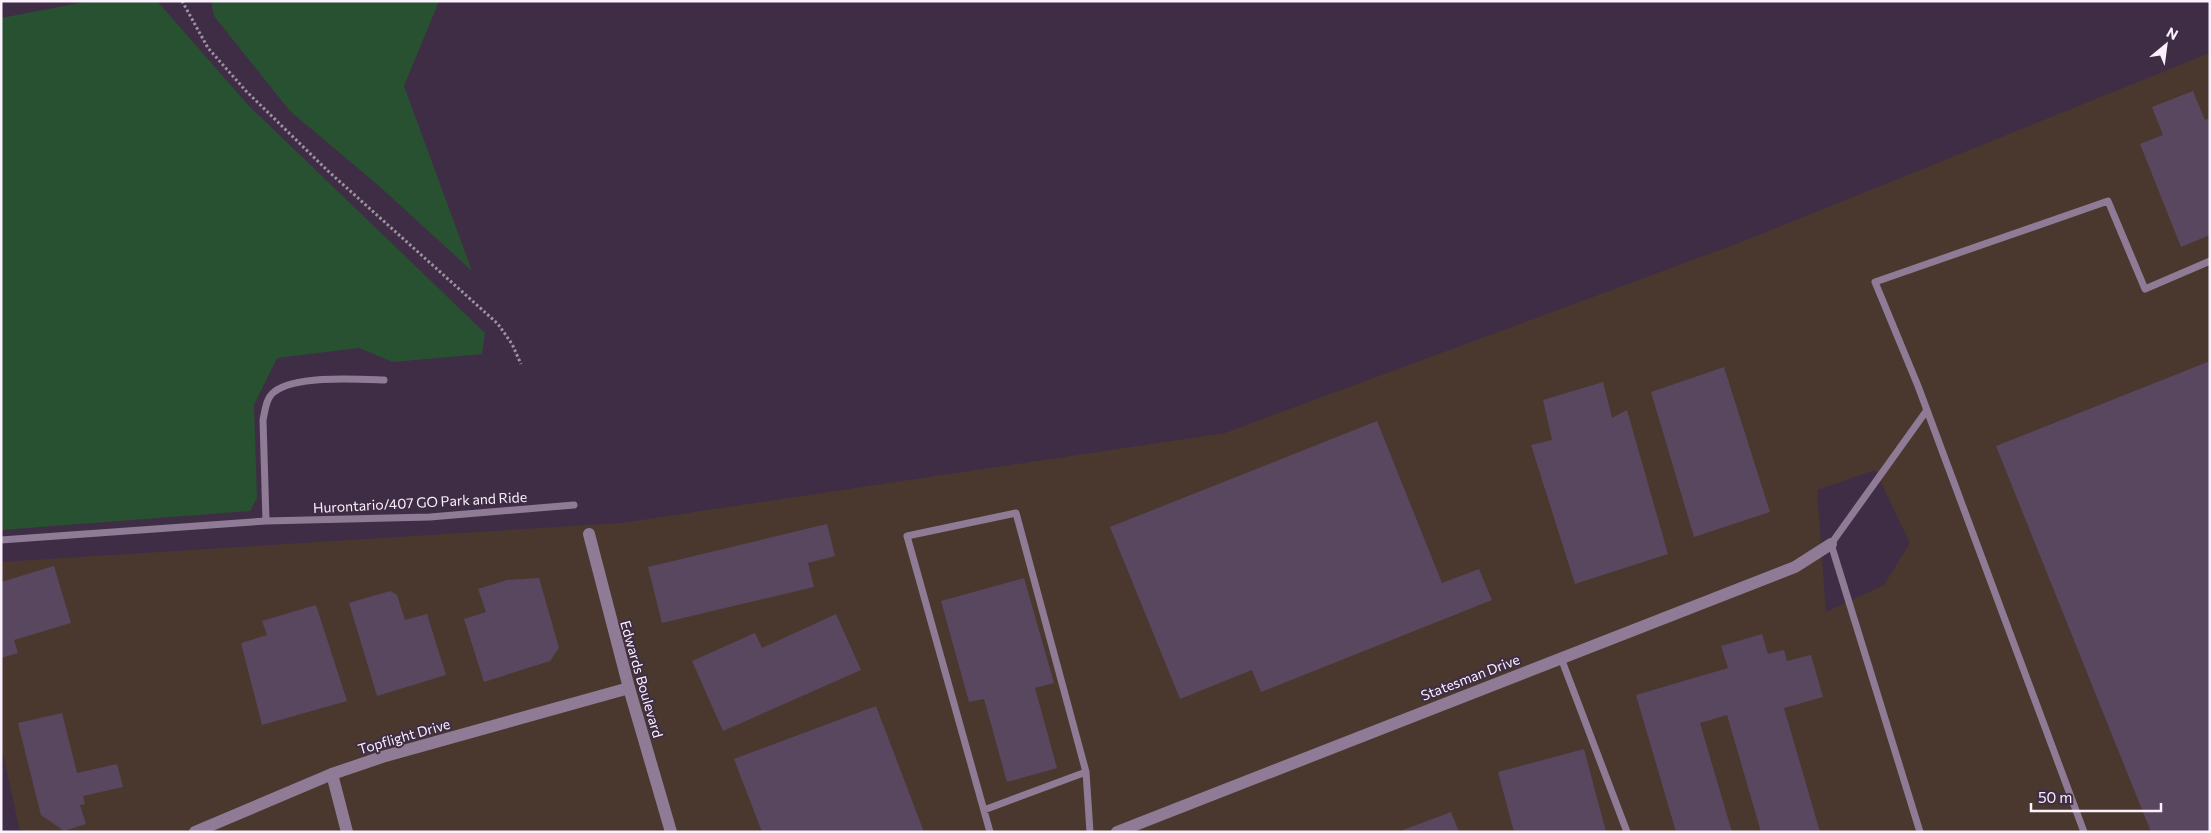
<svg xmlns="http://www.w3.org/2000/svg" width="2211" height="833" viewBox="0 0 2211 833" font-family="Commissioner,sans-serif">
	<style>
		.industrial { fill: #4a382f; fill-rule: evenodd }
		.green { fill: #285132 }
		.building { fill: #59465f }
		.lines { fill: none; stroke-linecap: round; stroke-linejoin: round }
		.path { stroke: #a092a4; stroke-width: 3; stroke-dasharray: 2.5 2.5; stroke-linecap: butt }
		.lane { stroke: #907b97; stroke-width: 7 }
		.street { stroke: #907b97; stroke-width: 12 }
		.secondary { stroke: #907b97; stroke-width: 12 }
		.labels { text-anchor: middle; dominant-baseline: central; stroke-width: 4; stroke-linejoin: round; paint-order: stroke }
		.street-label { font-size: 14px; fill: #fbf1fd; stroke: #3f2d45 }
	</style>
	<rect width="100%" height="100%" fill="#3f2d45"/>
	<path class="industrial" d="M2210,53v779h-2190l-19,-88v-182l620,-39 604,-90 519,-192zM1875,470l35,73 -26,42 -58,27 -9,-122z"/>
	<path class="green" d="M90,1h67l92,105 236,227 -3,21 -89,8 -34,-14 -82,10 -23,47 3,93 -7,13 -249,19v-512z
		M211,1h228l-35,85 68,185 -94,-86 -88,-74 -76,-95z"/>
	<path class="building" d="M2193,91l12,29 5,-2v117l-29,12 -41,-103 23,-9 -11,-28z
		M2210,361v471h-59l-155,-386z
		M1724,367l46,145 -76,25 -43,-145z
		M1603,382l9,36 15,-8 41,144 -93,30 -44,-139 21,-5 -9,-40z
		M1377,421l65,162 37,-14 13,31 -231,92 -9,-22 -72,29 -70,-172z
		M827,524l8,32 -27,7 6,24 -152,36 -14,-56z
		M54,566l17,57 -57,17 4,13 -17,5v-76z
		M539,578l20,70 -9,13 -66,21 -20,-63 22,-7 -8,-23 29,-9z
		M1024,578l30,105 -19,5 22,80 -50,14 -23,-83 -15,3 -28,-101z
		M390,591l7,4 8,25 22,-6 19,61 -69,21 -28,-93z
		M316,605l31,96 -85,24 -21,-82 26,-8 -5,-14z
		M836,614l25,56 -138,61 -31,-70 63,-28 7,15z
		M1762,634l6,20 16,-4 3,11 24,-6 12,42 -39,11 36,124h-59l-34,-117 -27,8 32,109h-56l-40,-137 92,-27 -7,-22z
		M876,706l48,126h-162l-28,-73z
		M62,713l15,60 40,-9 6,23 -40,9 2,8 -5,1 6,19 -22,7 -23,-16 -23,-92z
		M1584,749l22,83h-92l-16,-60z
		M1451,812l8,20h-56v-2z"/>
	<g class="lines">
		<path class="path" d="M182,1l26,47 38,43 82,80 170,153 14,20 9,20"/>
		<path class="lane" d="M266,521l-3,-101c2,-9 3,-22 11,-28 21,-17 83,-13 110,-12
			M1,540l265,-19 164,-4 144,-12
			M1561,658l66,174
			M984,810l102,-38
			M990,832l-83,-296 109,-23 70,259 4,60
			M1920,832l-89,-288 96,-134
			M2084,832l-166,-446 -43,-104 233,-81 37,88 65,-28"/>
		<path class="street" d="M589,534l40,154
			M332,774l15,58
			M1117,832l678,-265 36,-23"/>
		<path class="secondary" d="M195,832l137,-58 50,-17 247,-69 42,144"/>
	</g>
	<g class="labels">
		<g class="street-label">
			<text transform="translate(420 502) rotate(-3)">Hurontario/407 GO Park and Ride</text>
			<text transform="translate(1470 677) rotate(-21)">Statesman Drive</text>
			<text transform="translate(642 679) rotate(74)">Edwards Boulevard</text>
			<text transform="translate(404 736) rotate(-16)">Topflight Drive</text>
		</g>
	</g>
	<rect width="2211" height="833" fill="none" stroke="#fbf1fd" stroke-width="5"/>
	<g transform="translate(2166 45) rotate(29)" stroke="#3f2d45" stroke-width="4" paint-order="stroke">
	<path d="M0-4L9 19L0 12L-9 19Z" fill="#fbf1fd"/>
	<text y="-8" font-size="14" font-weight="bold" text-anchor="middle" fill="#fbf1fd">N</text>
	</g>
	<path d="M2031 803v8h130v-8" fill="none" stroke="#fbf1fd" stroke-width="2.5"/>
	<text x="2038" y="803" font-size="15" fill="#fbf1fd" stroke="#3f2d45" stroke-width="4" paint-order="stroke">50 m</text>
</svg>
